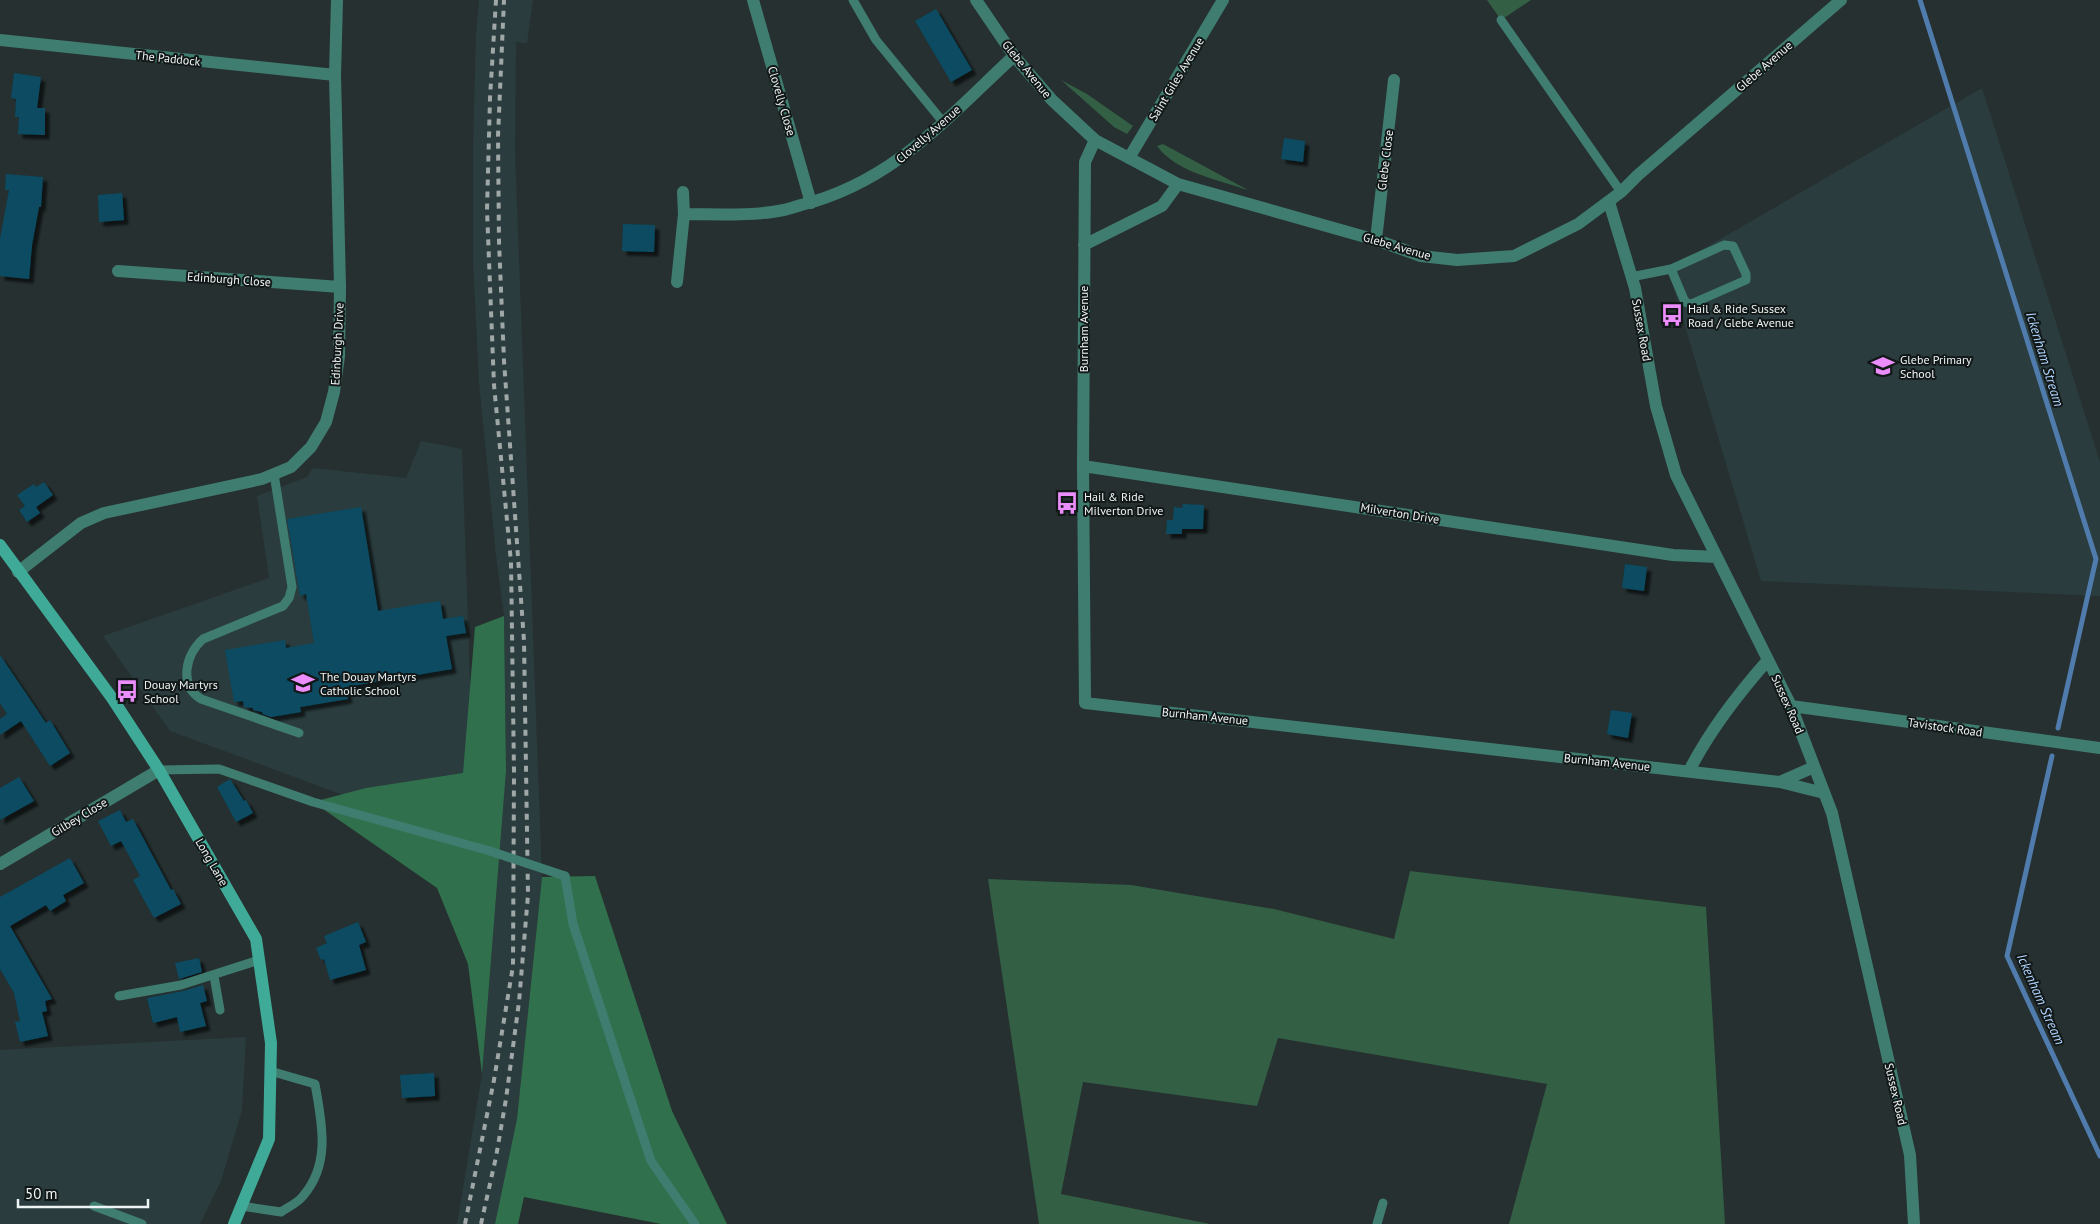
<svg xmlns="http://www.w3.org/2000/svg" width="2100" height="1224" viewBox="0 0 2100 1224" font-family="'PT Sans',sans-serif">
	<style>
		.built { fill: #2a3c3e }
		.green { fill: #335f44 }
		.forest { fill: #31704c }
		.lines { fill: none; stroke-linecap: round; stroke-linejoin: round }
		.stream { stroke: #4f7cac; stroke-width: 5 }
		.building { fill: #094c62; filter: url(#shadow) }
		.lane { stroke: #407d71; stroke-width: 9 }
		.street { stroke: #407d71; stroke-width: 12 }
		.secondary { stroke: #3faa97; stroke-width: 12 }
		.rail { stroke: #a0a7a7; stroke-width: 4; stroke-dasharray: 6 6; stroke-linecap: butt }
		.lane-bridge { stroke: #407d71; stroke-width: 9 }
		.labels { text-anchor: middle; dominant-baseline: central; stroke-width: 4; stroke-linejoin: round; paint-order: stroke }
		.street-label { font-size: 12px; fill: #eef4f4; stroke: #121717 }
		.poi-label { font-size: 12px; fill: #eef4f4; stroke: #121717; text-anchor: start }
		.water-label { font-size: 14px; font-style: italic; fill: #add3fd; stroke: #121717 }
	</style>
	<defs>
		<filter id="shadow"><feDropShadow dx="4.5" dy="4.5" stdDeviation="1" flood-color="#0009"/></filter>
	</defs>
	<rect width="100%" height="100%" fill="#263030"/>
	<path class="built" d="M479,0h54l-6,43 -11,-1 -1,109 27,726 -25,242 -14,74 -8,31h-38l25,-150 24,-303 -2,-155 -8,-61 -17,-173 -6,-121v-113l3,-114z
		M1982,88l118,374v134l-339,-15 -93,-312z
		M421,441l41,8 10,293 1,101 -303,-112 -67,-95 166,-58 -12,-82 50,-19 6,-9 93,10z
		M246,1037l-4,73 -21,71 -21,43h-200v-174z"/>
	<path class="green" d="M1487,0h44l-30,20z
		M1061,80l26,14 46,32 -6,8 -13,-7z
		M1163,144l85,46c-30,-10 -72,-18 -91,-44z
		M1410,871l296,36 19,317h-216l38,-140 -269,-46 -21,68 -174,-24 -22,112 149,30h-171l-51,-345 143,6 143,24 120,30z"/>
	<path class="forest" d="M504,616l2,155 -24,303 -14,-110 -31,-76 -124,-86 53,-14 97,-15 12,-146z
		M595,876l77,235 55,113h-66l-137,-27 -6,27h-23l22,-105 25,-242z"/>
	<g class="lines">
		<path class="stream" d="M1920,0l176,559 -38,169
			M2052,756l-45,200 93,200"/>
	</g>
	<path class="building" d="M936,9l36,61 -21,12 -36,-61z
		M14,73l27,4 -4,31h8v27l-27,-1 1,-17h-4l1,-18 -5,-1z
		M1284,138l21,3 -2,21 -22,-3z
		M6,174l37,3 -2,30h-2l-7,38 -3,34 -29,-3v-37l9,-49h-4z
		M122,193l2,27 -25,2 -1,-27z
		M623,224l32,1 -1,27 -32,-1z
		M44,482l9,13 -17,12 4,6 -13,9 -8,-12 6,-4 -8,-11 17,-11 2,3z
		M1183,504l21,1 -1,24h-21v5h-16l1,-14h6l1,-13 8,1z
		M361,507l17,104 62,-10 3,18 20,-3 3,17 -20,3 6,33 -106,18 2,12 -48,8 1,5 -30,5 -8,-3 -1,-2 -9,-2v-2l-9,-1 -1,-6 -9,1 -9,-52 60,-10 1,8 28,-5 -8,-49 -6,2 -13,-77z
		M1625,564l22,3 -3,24 -22,-3z
		M0,655l46,68 4,-3 20,33 -20,13 -29,-45 -21,14v-16l7,-5 -7,-11z
		M1611,710l21,3 -4,25 -21,-4z
		M19,777l15,24 -34,19v-32z
		M230,779l14,22 2,-1 7,13 -17,9 -19,-35z
		M120,810l6,12 7,-3 38,71 2,-1 8,15 -27,14 -21,-38 7,-4 -19,-35 -10,5 -13,-25z
		M70,858l14,25 -21,12 3,6 -16,10 -4,-6 -36,21 42,73 -7,2 2,10 -5,1 6,24 -28,6 -5,-20 5,-1 -6,-28 -14,-24v-72z
		M358,922l8,20 -7,3 7,25 -36,10 -6,-21 -3,1 -5,-12 11,-5 -3,-7z
		M199,958l3,14 -23,7 -4,-16z
		M203,985l4,16 -7,2 6,23 -26,6 -3,-15 -24,6 -6,-25 36,-7z
		M434,1073l1,23 -33,2 -2,-23z"/>
	<g class="lines">
		<path class="lane" d="M853,0l23,40 67,82
			M1501,20l120,172
			M1631,277l40,-8 14,33 6,2 55,-24v-6l-13,-28 -9,-1 -53,24
			M274,474l18,113 -3,11 -6,8 -80,33c-17,15 -25,46 -2,60l98,34
			M159,770l60,-1 94,33 177,49
			M565,876l8,48 78,237 44,63
			M214,976l6,34
			M119,996l62,-11 78,-25
			M94,1206l48,18
			M241,1206l40,6c7,-5 17,-9 22,-16 28,-32 19,-73 12,-112l-45,-13
			M1377,1224l6,-21"/>
		<path class="street" d="M753,0l58,203
			M976,0l38,56 38,44 43,40 83,44 198,56 45,16 36,4 57,-4 64,-32 43,-32 17,-17 203,-175
			M0,40l335,35
			M1095,140l-10,22 -2,304 2,237 695,79 44,11
			M1129,158l94,-158
			M1609,202l26,86 21,118 20,69 115,231 41,107 78,342 4,69
			M684,214c29,0 59,2 88,-2 9,-1 20,-4 29,-7 92,-23 146,-87 213,-149
			M1376,240l18,-160
			M1084,245l78,-39 16,-22
			M118,271l222,16
			M677,282l7,-68 -1,-22
			M1083,466l590,89 44,2
			M18,572l63,-49 23,-10 158,-34 29,-12 20,-20 15,-25 8,-30 5,-36 1,-69 -5,-212 2,-75
			M1791,706l309,42
			M1689,771c21,-41 48,-76 79,-111
			M1780,782l34,-15
			M0,864l159,-94"/>
		<path class="secondary" d="M0,545l112,153 47,72 97,169 15,104 -2,96 -35,85"/>
		<path class="rail" d="M465,1224l29,-144 19,-114 1,-194 -3,-210 -17,-177 -7,-175 3,-112 6,-98
			M481,1224l15,-67 10,-58 13,-97 9,-107 -4,-254 -20,-280 -5,-119 -1,-106 6,-136"/>
		<path class="lane-bridge" d="M490,851l75,25"/>
	</g>
	<defs>
		<symbol id="bus-bare" viewBox="-9 -9 18 18"><path d="M-5-6H5V4H4V6H2V4H-2V6H-4V4H-5ZM-3.5-4V0h7V-4ZM-3.5 1.2v1.5H-2V1.2ZM2 1.2v1.5H3.5V1.2Z" fill="#eb8dfb" stroke="#121717" stroke-width="2.5" paint-order="stroke"/></symbol>
		<symbol id="school-bare" viewBox="-9 -9 18 18"><path d="M0-5L7-2L0 1L-7-2ZM-4 1L0 2.5L4 1V4Q0 6-4 4Z" fill="#eb8dfb" stroke="#121717" stroke-width="2.5" paint-order="stroke"/></symbol>
	</defs>
	<g fill-rule="evenodd">
		<use href="#bus-bare" x="1656" y="299" width="32" height="32"/>
		<use href="#school-bare" x="1867" y="350" width="32" height="32"/>
		<use href="#bus-bare" x="1051" y="487" width="32" height="32"/>
		<use href="#school-bare" x="287" y="667" width="32" height="32"/>
		<use href="#bus-bare" x="111" y="675" width="32" height="32"/>
	</g>
	<g class="labels">
		<g class="street-label">
			<text transform="translate(168 58) rotate(6)">The Paddock</text>
			<text transform="translate(1764 66) rotate(-41)">Glebe Avenue</text>
			<text transform="translate(1027 69) rotate(51)">Glebe Avenue</text>
			<text transform="translate(1176 79) rotate(-59)">Saint Giles Avenue</text>
			<text transform="translate(782 101) rotate(74)">Clovelly Close</text>
			<text transform="translate(928 134) rotate(-41)">Clovelly Avenue</text>
			<text transform="translate(1385 160) rotate(-83)">Glebe Close</text>
			<text transform="translate(1397 246) rotate(16)">Glebe Avenue</text>
			<text transform="translate(229 279) rotate(4)">Edinburgh Close</text>
			<text transform="translate(1083 329) rotate(-90)">Burnham Avenue</text>
			<text transform="translate(1642 330) rotate(80)">Sussex Road</text>
			<text transform="translate(337 344) rotate(-87)">Edinburgh Drive</text>
			<text transform="translate(1400 513) rotate(9)">Milverton Drive</text>
			<text transform="translate(1788 704) rotate(66)">Sussex Road</text>
			<text transform="translate(1205 716) rotate(6)">Burnham Avenue</text>
			<text transform="translate(1945 727) rotate(8)">Tavistock Road</text>
			<text transform="translate(1607 762) rotate(6)">Burnham Avenue</text>
			<text transform="translate(79 817) rotate(-31)">Gilbey Close</text>
			<text transform="translate(212 862) rotate(60)">Long Lane</text>
			<text transform="translate(1896 1094) rotate(77)">Sussex Road</text>
		</g>
		<g class="poi-label">
			<text x="1688" y="308">Hail &amp; Ride Sussex<tspan x="1688" dy="14">Road / Glebe Avenue</tspan></text>
			<text x="1900" y="359">Glebe Primary<tspan x="1900" dy="14">School</tspan></text>
			<text x="1084" y="496">Hail &amp; Ride<tspan x="1084" dy="14">Milverton Drive</tspan></text>
			<text x="320" y="676">The Douay Martyrs<tspan x="320" dy="14">Catholic School</tspan></text>
			<text x="144" y="684">Douay Martyrs<tspan x="144" dy="14">School</tspan></text>
		</g>
		<g class="water-label">
			<text transform="translate(2045 359) rotate(73)">Ickenham Stream</text>
			<text transform="translate(2041 999) rotate(66)">Ickenham Stream</text>
		</g>
	</g>
	<path d="M18 1199v8h130v-8" fill="none" stroke="#eef4f4" stroke-width="2.5"/>
	<text x="25" y="1199" font-size="15" fill="#eef4f4" stroke="#121717" stroke-width="4" paint-order="stroke">50 m</text>
</svg>
